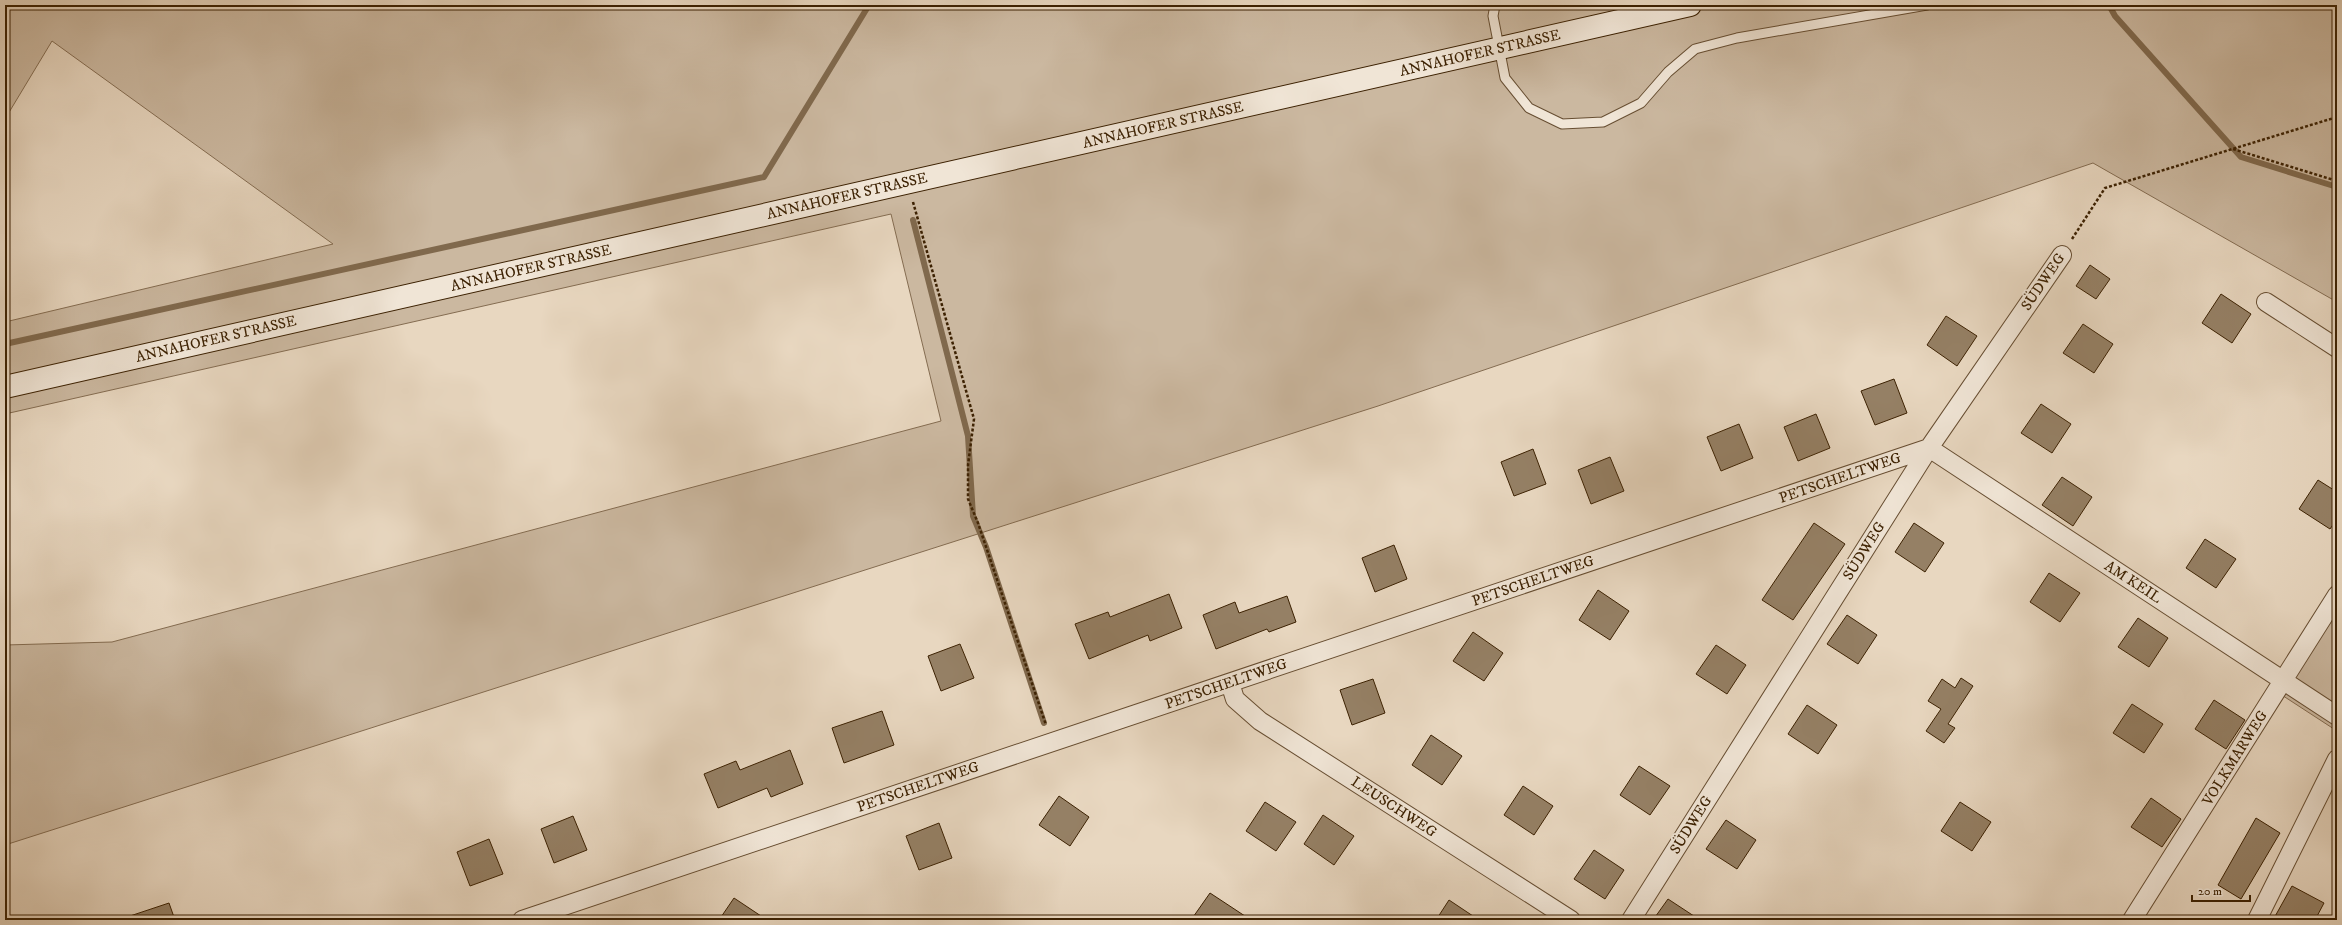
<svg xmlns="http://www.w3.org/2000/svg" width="2342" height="925" viewBox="0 0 2342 925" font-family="'IM FELL DW Pica',serif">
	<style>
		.green { fill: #cbb8a0; stroke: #846c51 }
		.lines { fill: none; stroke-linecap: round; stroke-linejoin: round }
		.stream { stroke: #80694d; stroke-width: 6 }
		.building { fill: #958065; stroke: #3c2102 }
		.lane-casing { stroke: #674e32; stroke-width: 11 }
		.street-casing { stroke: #674e32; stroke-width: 20 }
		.secondary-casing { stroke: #3c2102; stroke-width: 24 }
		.path { stroke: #3c2102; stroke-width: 2.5; stroke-dasharray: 3 2; stroke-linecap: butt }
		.lane { stroke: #f0e5d6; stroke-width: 9 }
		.street { stroke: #f0e5d6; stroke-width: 18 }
		.secondary { stroke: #f0e5d6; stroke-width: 22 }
		.labels { text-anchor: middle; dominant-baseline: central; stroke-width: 4; stroke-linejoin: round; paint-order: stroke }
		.street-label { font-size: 15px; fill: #3c2102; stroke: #f0e5d6 }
	</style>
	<rect width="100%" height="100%" fill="#e8d7c0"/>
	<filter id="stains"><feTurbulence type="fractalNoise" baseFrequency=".005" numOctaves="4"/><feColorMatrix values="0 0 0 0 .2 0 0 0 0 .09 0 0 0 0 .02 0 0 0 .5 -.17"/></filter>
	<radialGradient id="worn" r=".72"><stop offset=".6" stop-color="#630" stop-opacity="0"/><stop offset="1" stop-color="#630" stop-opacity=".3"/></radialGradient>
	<path class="green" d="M5,5h2332v297l-244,-139 -715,243 -1373,439v-200l107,-3 829,-221 -50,-207 -886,200v-92l328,-78 -281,-203 -47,78z
		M2337,583v148l-66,-43z"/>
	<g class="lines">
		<path class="stream" d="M2109,5l6,11 126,141 96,30
			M913,220l55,216 5,80 13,31 58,176
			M5,344l759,-167 105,-172"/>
	</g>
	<path class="building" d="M2090,265l20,14 -14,20 -20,-13z
		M2221,294l30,20 -19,29 -30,-20z
		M1946,316l31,20 -20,30 -30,-21z
		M2083,324l30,20 -19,29 -31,-20z
		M1894,379l13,34 -32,12 -14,-34z
		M2041,404l30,20 -19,29 -31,-20z
		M1816,414l14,34 -32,13 -14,-34z
		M1739,424l14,34 -32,13 -14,-34z
		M1533,449l13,35 -32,12 -13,-34z
		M1610,457l14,34 -33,13 -13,-34z
		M2062,477l30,20 -19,29 -31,-21z
		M2318,480l19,12v27l-7,10 -31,-20z
		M1814,523l31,21 -52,76 -31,-20z
		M1914,523l30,20 -19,29 -30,-20z
		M2205,539l31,20 -20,29 -30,-20z
		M1394,545l13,34 -32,13 -13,-34z
		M2049,573l31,20 -20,29 -30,-20z
		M1598,590l31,21 -19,29 -31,-20z
		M1169,594l13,34 -32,13 -2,-6 -59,24 -14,-35 33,-12 2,5z
		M1287,596l9,26 -27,10 -2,-3 -51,20 -13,-34 32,-13 4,11z
		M1847,615l30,20 -19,29 -31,-20z
		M2138,618l30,20 -19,29 -31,-20z
		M1473,632l30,21 -19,28 -31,-20z
		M960,644l14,34 -33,13 -13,-35z
		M1716,645l30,20 -19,29 -31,-20z
		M1961,678l12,8 -25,38 7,4 -11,15 -18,-12 15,-22 -13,-8 14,-22 13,9z
		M1373,679l12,34 -33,12 -12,-35z
		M2214,700l31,20 -19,29 -31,-20z
		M2132,704l31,20 -19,29 -31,-20z
		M1807,705l30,20 -19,29 -30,-20z
		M882,711l12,34 -50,18 -12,-35z
		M1431,735l31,21 -20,29 -30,-20z
		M790,750l13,34 -32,13 -4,-9 -49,20 -14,-34 32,-13 4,9z
		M1639,766l31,20 -20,29 -30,-20z
		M1523,786l30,20 -19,29 -30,-20z
		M1059,796l30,21 -19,29 -31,-21z
		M2151,798l30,21 -19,28 -31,-20z
		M1265,802l31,20 -20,29 -30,-20z
		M1960,802l31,20 -19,29 -31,-20z
		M1323,815l31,21 -20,29 -30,-21z
		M573,816l14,34 -33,13 -13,-34z
		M2256,818l24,15 -39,66 -23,-14z
		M1726,820l30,20 -19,29 -31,-20z
		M939,823l13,35 -33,12 -13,-34z
		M489,839l14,35 -33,12 -13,-34z
		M1594,850l30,20 -19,29 -31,-20z
		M2292,886l32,17 -9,17h-42z
		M1210,893l41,27h-60z
		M734,898l33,22h-48z
		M1668,899l32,21h-47z
		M1449,900l30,20h-43z
		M169,903l6,17h-48v-3z"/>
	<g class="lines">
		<defs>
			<path id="lane" d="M1495,5l-2,11 12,62 24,30 33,16 41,-2 38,-19 27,-31 27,-23 42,-11 190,-33"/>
			<path id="street" d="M2266,302l71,46
				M1230,683l5,16 25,22 311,199
				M522,920l1407,-472 408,268
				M1631,920l298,-472 133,-193
				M2132,920l205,-325
				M2257,920l80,-161"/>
			<path id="secondary" d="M5,387l1685,-382"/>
		</defs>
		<use href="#lane" class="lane-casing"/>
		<use href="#street" class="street-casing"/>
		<use href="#secondary" class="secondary-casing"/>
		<path class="path" d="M2233,149l104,32
			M913,202l61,217 -6,46v34l10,24 68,202
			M2072,239l33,-51 232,-71"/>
		<use href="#lane" class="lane"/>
		<use href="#street" class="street"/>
		<use href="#secondary" class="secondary"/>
	</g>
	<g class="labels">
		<g class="street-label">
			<text transform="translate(1480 53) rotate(-13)">ANNAHOFER STRASSE</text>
			<text transform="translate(1163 125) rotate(-13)">ANNAHOFER STRASSE</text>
			<text transform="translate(847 196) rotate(-13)">ANNAHOFER STRASSE</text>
			<text transform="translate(531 268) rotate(-13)">ANNAHOFER STRASSE</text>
			<text transform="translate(2043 282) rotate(-56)">SÜDWEG</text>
			<text transform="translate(216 339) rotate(-13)">ANNAHOFER STRASSE</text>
			<text transform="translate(1840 478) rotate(-19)">PETSCHELTWEG</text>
			<text transform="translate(1864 551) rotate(-58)">SÜDWEG</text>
			<text transform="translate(1533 581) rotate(-19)">PETSCHELTWEG</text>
			<text transform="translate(2133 582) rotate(33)">AM KEIL</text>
			<text transform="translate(1226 684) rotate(-19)">PETSCHELTWEG</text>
			<text transform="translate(2235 758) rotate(-58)">VOLKMARWEG</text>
			<text transform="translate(918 787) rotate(-19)">PETSCHELTWEG</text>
			<text transform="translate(1394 807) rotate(33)">LEUSCHWEG</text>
			<text transform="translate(1691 825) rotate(-58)">SÜDWEG</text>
		</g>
	</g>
	<rect width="2342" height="925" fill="none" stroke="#e8d7c0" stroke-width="20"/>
	<rect x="6" y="6" width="2330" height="913" fill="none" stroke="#3c2102" stroke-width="2"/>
	<rect x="10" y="10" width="2322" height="905" fill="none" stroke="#3c2102"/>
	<path d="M2192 895v6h58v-6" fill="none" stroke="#3c2102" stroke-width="2"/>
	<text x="2198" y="895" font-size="12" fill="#3c2102" stroke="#f0e5d6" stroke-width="3" paint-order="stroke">20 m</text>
	<rect width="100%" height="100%" filter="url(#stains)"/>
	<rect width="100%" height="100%" fill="url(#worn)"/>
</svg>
